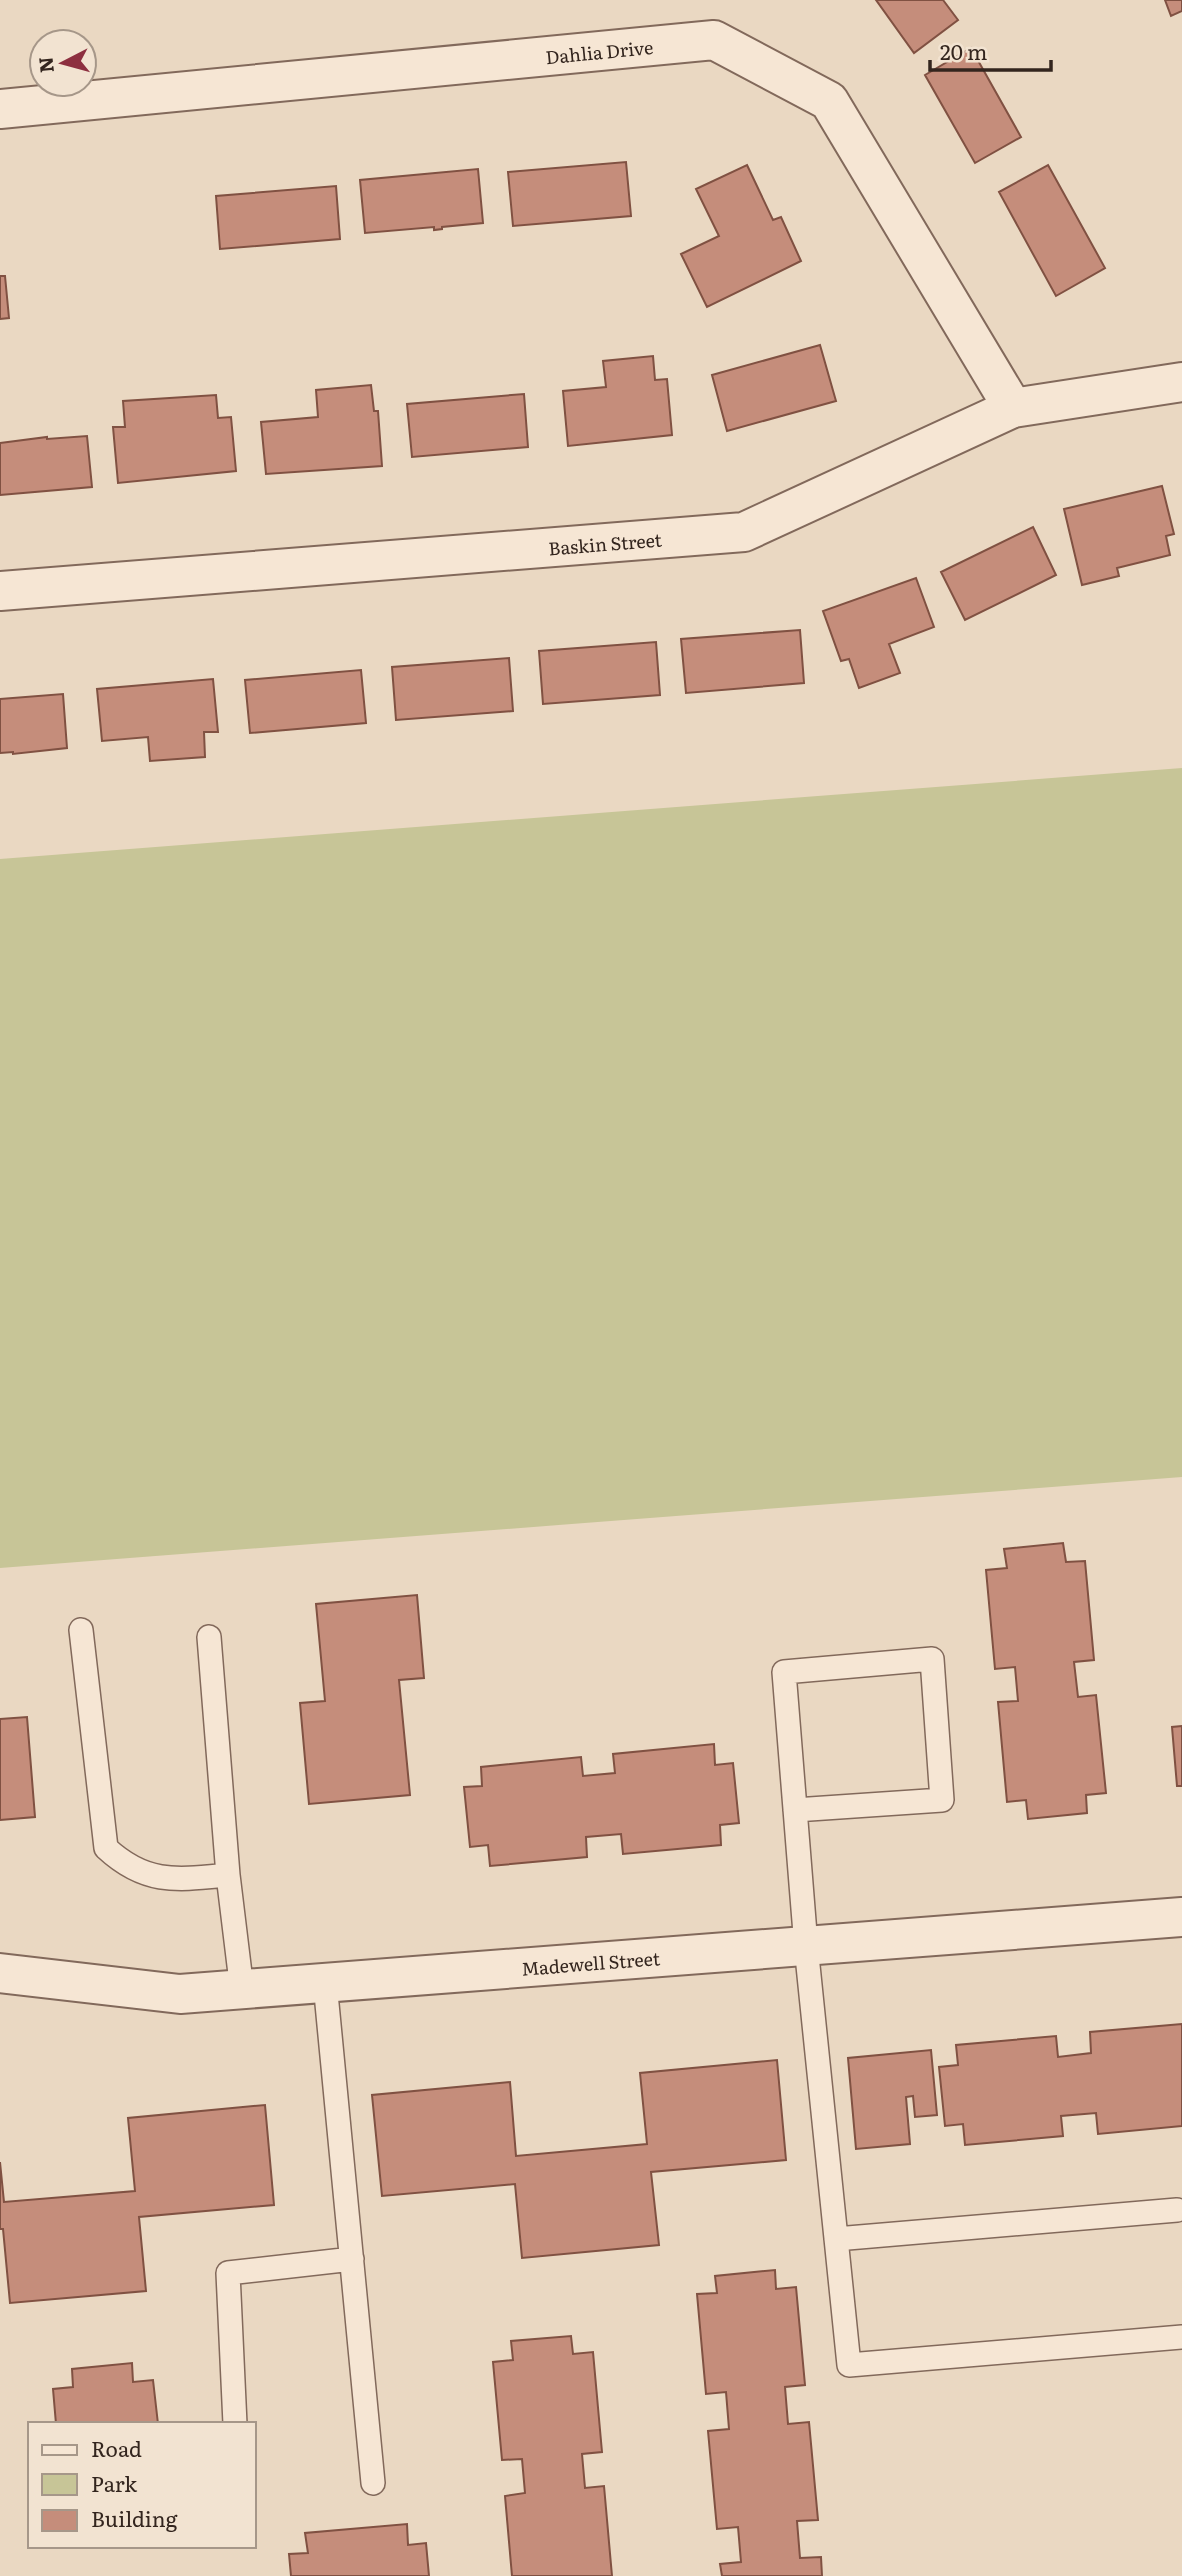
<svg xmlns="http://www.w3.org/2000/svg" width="1182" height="2576" viewBox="0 0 1182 2576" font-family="Literata,serif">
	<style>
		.green { fill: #c7c597 }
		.building { fill: #c58d7b; stroke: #805142; stroke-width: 2 }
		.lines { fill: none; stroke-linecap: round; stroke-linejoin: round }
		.service-casing { stroke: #82695b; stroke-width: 26 }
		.minor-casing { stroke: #82695b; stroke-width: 42 }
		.service { stroke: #f6e6d4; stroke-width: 23 }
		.minor { stroke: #f6e6d4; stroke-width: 38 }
		.labels { text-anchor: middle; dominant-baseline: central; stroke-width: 6; stroke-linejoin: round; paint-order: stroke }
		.street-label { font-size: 18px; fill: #33251e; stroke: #f2e3d1 }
	</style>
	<rect width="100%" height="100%" fill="#ead8c2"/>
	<path class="green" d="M1182,768v709l-1182,91v-709z"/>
	<path class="building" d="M876,0h67l15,20 -44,33z
		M1165,0h17v11l-11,5z
		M971,48l50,89 -46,26 -50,-88z
		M626,162l5,54 -118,10 -5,-54z
		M747,165l26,55 8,-3 20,44 -94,46 -26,-53 38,-18 -23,-47z
		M1048,165l57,103 -49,28 -57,-104z
		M478,169l5,54 -41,4v2l-8,1v-3l-69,6 -5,-53z
		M336,186l4,53 -120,10 -4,-53z
		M0,276h5l4,42 -9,1z
		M820,345l16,56 -109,30 -15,-56z
		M653,356l2,24 12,-1 5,56 -104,11 -5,-55 43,-4 -3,-26z
		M371,385l3,26h4l4,55 -116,8 -5,-52 57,-5 -2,-27z
		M524,394l4,53 -116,10 -5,-53z
		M216,395l2,23 13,-1 5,54 -118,12 -5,-56h12l-2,-26z
		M87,436l5,51 -92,8v-52l47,-6v2z
		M1162,486l12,48 -8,2 4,19 -53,13 2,8 -37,9 -18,-76z
		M1033,527l23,48 -91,45 -24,-48z
		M916,578l18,49 -45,17 11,29 -41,15 -10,-29 -8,2 -18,-50z
		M800,630l4,53 -118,10 -5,-54z
		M656,642l4,53 -117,9 -4,-53z
		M509,658l4,53 -117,9 -4,-53z
		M361,670l5,53 -116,10 -5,-53z
		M213,679l5,53h-14l1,25 -55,4 -2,-24 -46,4 -5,-52z
		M63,694l4,54 -54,6v-2l-13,1v-54z
		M1063,1543l3,19 19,-1 9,99 -20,2 4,35 18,-2 10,98 -20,2 1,18 -59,6 -2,-19 -19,2 -9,-100 20,-1 -3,-34 -20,2 -9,-99 21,-2 -3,-19z
		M417,1595l7,83 -25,2 11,115 -101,9 -9,-101 25,-2 -9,-97z
		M27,1717l8,100 -35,3v-101z
		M1182,1726v60h-5l-5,-59z
		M714,1744l1,21 18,-2 6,60 -19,2 1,20 -98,9 -2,-20 -35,3 1,20 -97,9 -2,-21 -18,2 -6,-60 18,-1 -1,-19 100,-10 2,19 32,-3 -2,-19z
		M1182,2024v102l-84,8 -2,-21 -35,3 2,20 -98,9 -2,-21 -18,2 -6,-59 19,-2 -2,-20 100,-9 2,21 33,-4 -1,-21z
		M931,2050l6,65 -22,2 -2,-21 -7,1 4,47 -54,5 -8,-91z
		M777,2060l9,100 -135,12 8,73 -137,13 -7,-74 -133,12 -10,-101 138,-13 6,74 131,-12 -7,-71z
		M265,2105l9,100 -135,12 7,74 -136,12 -7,-74h-3v-67l4,40 131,-11 -7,-73z
		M775,2270l1,19 20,-2 9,98 -20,2 3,37 21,-2 9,98 -21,1 3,37 21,-1 1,19h-100l-2,-12 21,-2 -3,-35 -21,2 -9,-98 21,-2 -3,-37 -20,2 -9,-100 20,-1 -2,-17z
		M571,2336l2,18 20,-2 9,100 -20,2 3,34 19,-2 8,90h-100l-7,-80 20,-3 -3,-34 -20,1 -9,-98 20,-2 -2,-19z
		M132,2363l1,19 20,-2 5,44h-102l-3,-35 20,-2 -1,-18z
		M407,2524l1,21 18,-2 3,33h-138l-2,-22 19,-1 -3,-20z"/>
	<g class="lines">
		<defs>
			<path id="service" d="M81,1630l25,218c40,37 71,32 122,27l14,115
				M209,1637l19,238
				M795,1810l147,-10 -10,-141 -148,13 22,274 43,419 333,-28
				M325,1983l48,500
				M836,2239l341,-29
				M235,2424l-7,-151 124,-14"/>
			<g id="minor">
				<path id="s1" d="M0,109l714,-69 115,61 184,307"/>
				<path id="s2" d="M0,591l744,-59 269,-124 169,-26"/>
				<path id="s3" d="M0,1973l180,21 1002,-77"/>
			</g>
		</defs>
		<use href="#service" class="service-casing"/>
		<use href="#minor" class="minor-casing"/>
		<use href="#service" class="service"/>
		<use href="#minor" class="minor"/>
	</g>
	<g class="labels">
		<g class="street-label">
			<text stroke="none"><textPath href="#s1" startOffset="602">Dahlia Drive</textPath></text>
			<text stroke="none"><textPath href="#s2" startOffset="607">Baskin Street</textPath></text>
			<text stroke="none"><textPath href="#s3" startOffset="593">Madewell Street</textPath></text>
		</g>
	</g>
	<rect x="28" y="2422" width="228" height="126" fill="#f2e3d1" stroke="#a69789" stroke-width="2"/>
	<rect x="42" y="2445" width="35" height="10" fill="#f6e6d4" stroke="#a69789" stroke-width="2"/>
	<text x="91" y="2457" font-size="21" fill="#33251e">Road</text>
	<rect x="42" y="2474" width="35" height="21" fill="#c7c597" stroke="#a69789" stroke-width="2"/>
	<text x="91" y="2492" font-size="21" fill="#33251e">Park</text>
	<rect x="42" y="2510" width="35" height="21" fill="#c58d7b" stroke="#a69789" stroke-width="2"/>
	<text x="91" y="2527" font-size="21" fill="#33251e">Building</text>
	<g transform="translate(63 63) rotate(264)"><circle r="33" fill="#f2e3d1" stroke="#a69789" stroke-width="2"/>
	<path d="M0-5L12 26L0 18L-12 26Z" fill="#8d2f3f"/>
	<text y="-10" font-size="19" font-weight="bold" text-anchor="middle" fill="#33251e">N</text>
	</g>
	<path d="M930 60v10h121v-10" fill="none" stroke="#33251e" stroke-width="3.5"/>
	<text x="940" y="60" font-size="21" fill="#33251e" stroke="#f2e3d1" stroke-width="5" paint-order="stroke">20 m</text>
</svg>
